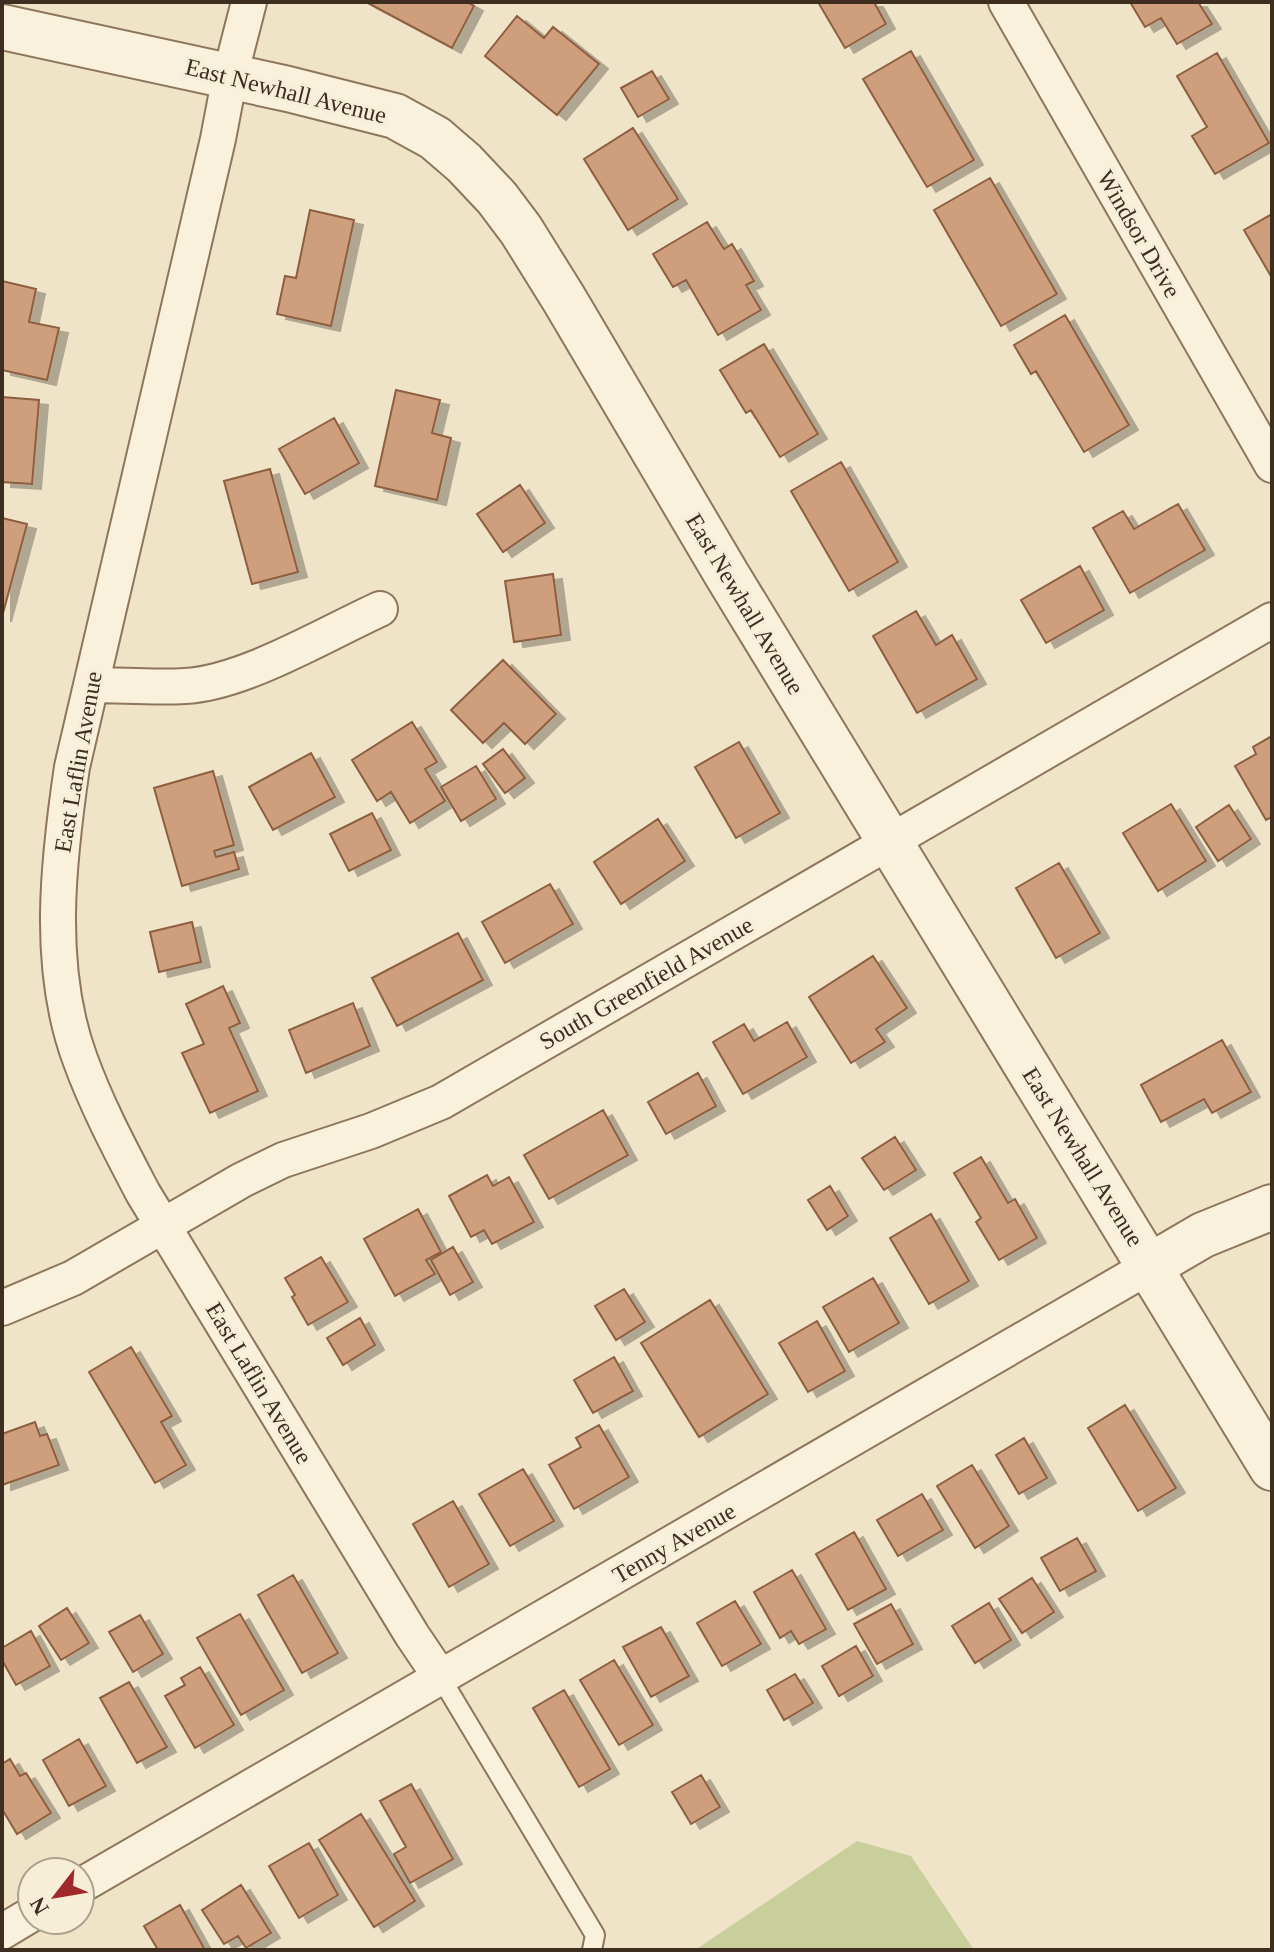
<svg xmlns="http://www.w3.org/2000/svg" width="1274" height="1952" viewBox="0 0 1274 1952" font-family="Georgia,serif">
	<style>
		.green { fill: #c9cf9b }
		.building { fill: #cf9f7d; stroke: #8d5f41; stroke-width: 2; filter: url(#shadow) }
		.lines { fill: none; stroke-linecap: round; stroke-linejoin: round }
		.service-casing { stroke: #8d765c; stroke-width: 22 }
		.minor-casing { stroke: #8d765c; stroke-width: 38 }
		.tertiary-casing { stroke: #8d765c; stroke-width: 48 }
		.service { stroke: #faf1dc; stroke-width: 18 }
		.minor { stroke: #faf1dc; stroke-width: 34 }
		.tertiary { stroke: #faf1dc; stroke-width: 44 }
		.labels { text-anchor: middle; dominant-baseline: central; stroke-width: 6; stroke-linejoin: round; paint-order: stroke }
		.street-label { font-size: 24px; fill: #3d2e20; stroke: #f7eed8 }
	</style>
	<defs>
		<filter id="shadow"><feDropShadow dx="9" dy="5" stdDeviation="0" flood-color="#0004"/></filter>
	</defs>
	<rect width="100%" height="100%" fill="#f0e4c8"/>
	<path class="green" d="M857,1841l54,15 63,94h-279z"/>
	<path class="building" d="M366,2h101l7,4 -22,42z
		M818,2h56l12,22 -41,24z
		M1130,2h68l14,22 -35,20 -16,-26 -16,9z
		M517,16l27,22 9,-11 46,37 -42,51 -72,-59z
		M911,51l63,109 -47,27 -64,-108z
		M1217,53l52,90 -54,31 -23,-38 15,-9 -30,-51z
		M652,71l17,28 -31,18 -17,-29z
		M633,128l45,71 -50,31 -44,-71z
		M990,178l67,116 -56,32 -67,-116z
		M310,210l44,10 -23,106 -54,-12 8,-38 11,2z
		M1272,214v64l-28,-48z
		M707,222l17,27 8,-5 22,37 -8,4 15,25 -43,25 -32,-55 -13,7 -20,-33z
		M2,281l34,8 -7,33 30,6 -12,52 -45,-10z
		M1065,315l64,110 -45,27 -48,-81 -5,3 -17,-29z
		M764,344l54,90 -38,23 -29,-47 -5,3 -26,-43z
		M396,390l44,10 -8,33 19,5 -14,62 -62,-14z
		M2,397l37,3 -7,84 -30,-2z
		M334,418l25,45 -54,31 -26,-45z
		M841,462l57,100 -49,29 -58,-100z
		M270,469l28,103 -46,12 -28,-103z
		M520,485l25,38 -42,29 -26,-38z
		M1178,504l27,46 -75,43 -37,-65 30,-17 11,18z
		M2,518l25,6 -25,93z
		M1080,566l24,44 -58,33 -25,-43z
		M553,574l8,61 -47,7 -9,-61z
		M916,611l20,34 16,-10 25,44 -60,34 -44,-77z
		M503,660l53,54 -31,30 -21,-21 -21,20 -32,-33z
		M412,722l25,40 -12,7 20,32 -35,22 -19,-31 -14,9 -25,-41z
		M1272,736v81l-6,3 -31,-54 21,-12 -3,-7z
		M739,742l41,71 -44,25 -41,-71z
		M503,749l22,29 -20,15 -22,-29z
		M311,753l24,44 -62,33 -24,-43z
		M476,766l20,33 -35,22 -20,-34z
		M213,771l21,74 -20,6 2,6 18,-5 5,17 -57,17 -28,-98z
		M1171,804l35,57 -48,30 -35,-58z
		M1229,805l22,34 -33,22 -22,-34z
		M372,813l19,37 -42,21 -19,-37z
		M658,819l27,42 -64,43 -27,-42z
		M1059,863l41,70 -44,25 -40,-70z
		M550,884l23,40 -68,39 -23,-41z
		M192,922l9,40 -42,10 -9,-40z
		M458,933l25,47 -86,46 -25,-48z
		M873,956l34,52 -31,21 9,13 -34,21 -42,-66z
		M223,986l17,37 -11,5 29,63 -48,22 -28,-60 22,-9 -18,-40z
		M353,1003l17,43 -64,27 -17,-43z
		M787,1022l20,35 -64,37 -30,-52 31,-18 10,17z
		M1222,1040l29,52 -39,21 -8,-14 -43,23 -20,-37z
		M698,1073l18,33 -50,28 -18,-32z
		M603,1110l25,45 -79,44 -25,-44z
		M895,1137l21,33 -32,20 -22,-32z
		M981,1157l27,46 7,-4 22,39 -38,22 -23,-38 5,-4 -27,-45z
		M487,1175l6,11 16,-9 25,45 -42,22 -8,-14 -13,7 -22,-41z
		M830,1186l18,30 -21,14 -19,-30z
		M418,1209l23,43 -15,8 9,14 -40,22 -31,-57z
		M931,1214l38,67 -40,23 -39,-66z
		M453,1247l20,35 -23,13 -19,-35z
		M321,1257l27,45 -40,23 -16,-28 3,-2 -10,-17z
		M873,1278l26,45 -50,29 -26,-45z
		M624,1289l21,33 -29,18 -21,-34z
		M710,1300l58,94 -69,43 -58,-94z
		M360,1318l15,27 -32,20 -16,-27z
		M817,1321l28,50 -37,21 -29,-49z
		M131,1347l41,69 -11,6 25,43 -31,18 -66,-111z
		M614,1357l19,34 -40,22 -19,-33z
		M1125,1405l51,83 -38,23 -50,-83z
		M35,1422l5,14 7,-2 12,31 -57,20v-51z
		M599,1425l30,52 -55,32 -25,-44 32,-18 -5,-9z
		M1024,1438l23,40 -28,16 -23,-39z
		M972,1465l37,61 -34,22 -38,-62z
		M523,1469l31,52 -44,25 -31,-52z
		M922,1494l21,36 -45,26 -21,-36z
		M453,1501l36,63 -40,23 -36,-63z
		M854,1532l32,57 -38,21 -32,-56z
		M1077,1538l19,33 -36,20 -19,-33z
		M792,1570l34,59 -27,15 -8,-13 -11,7 -26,-46z
		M293,1575l45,78 -36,20 -44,-78z
		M1032,1578l22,34 -32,21 -23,-34z
		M735,1601l26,43 -39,22 -25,-43z
		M989,1603l22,37 -36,23 -23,-37z
		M891,1604l22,40 -36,20 -23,-40z
		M67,1608l22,35 -28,17 -22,-34z
		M240,1614l44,76 -43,25 -44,-77z
		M140,1615l23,39 -30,18 -24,-40z
		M661,1627l28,49 -38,21 -28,-50z
		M31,1631l19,35 -34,19 -14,-25v-12z
		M856,1646l17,30 -34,20 -17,-30z
		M614,1660l39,65 -34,20 -39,-65z
		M200,1667l34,58 -39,23 -30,-52 20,-11 -4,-7z
		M795,1674l18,29 -29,17 -17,-30z
		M129,1682l38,65 -30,16 -37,-65z
		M564,1690l46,79 -31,18 -46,-79z
		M79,1739l27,47 -37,20 -26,-46z
		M10,1759l10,17 6,-3 25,40 -34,21 -15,-25v-45z
		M701,1775l19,32 -29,17 -19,-32z
		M411,1784l42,75 -43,24 -16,-29 12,-7 -26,-46z
		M361,1814l54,87 -41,26 -55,-87z
		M309,1843l29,52 -39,23 -30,-52z
		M241,1885l30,48 -25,15 -8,-12 -14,8 -22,-34z
		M180,1905l25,45h-47l-14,-24z"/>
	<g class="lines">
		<defs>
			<path id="service" d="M441,1678l154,257 -3,15"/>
			<path id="minor" d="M249,2l-19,74 -12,63 -146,628c-14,95 -26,200 8,292 17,47 40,90 63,134l269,442 29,43
				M1006,2l266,463
				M91,685c31,0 63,3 94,1 59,-3 140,-52 195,-77
				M2,1308l71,-30 169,-98 41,-20 88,-29 70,-29 831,-482
				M80,1886l1070,-620
				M2,1932l30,-18"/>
			<path id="tertiary" d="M2,27l286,62 107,27 40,22 29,25 33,35 24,32 43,69 163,276 545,893
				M1150,1266l53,-31 69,-28"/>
		</defs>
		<use href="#service" class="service-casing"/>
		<use href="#minor" class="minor-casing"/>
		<use href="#tertiary" class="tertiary-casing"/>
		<use href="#service" class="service"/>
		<use href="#minor" class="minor"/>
		<use href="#tertiary" class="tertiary"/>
	</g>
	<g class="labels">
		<g class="street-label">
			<text transform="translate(286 91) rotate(14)">East Newhall Avenue</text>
			<text transform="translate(1139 234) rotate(60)">Windsor Drive</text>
			<text transform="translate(745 604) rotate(59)">East Newhall Avenue</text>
			<text transform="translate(78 762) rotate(-80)">East Laflin Avenue</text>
			<text transform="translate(646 983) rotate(-30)">South Greenfield Avenue</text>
			<text transform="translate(1083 1157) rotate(58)">East Newhall Avenue</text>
			<text transform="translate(259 1383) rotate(59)">East Laflin Avenue</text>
			<text transform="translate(674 1543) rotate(-30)">Tenny Avenue</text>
		</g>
	</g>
	<rect width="1274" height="1952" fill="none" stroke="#3d2e20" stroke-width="8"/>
	<g transform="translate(56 1896) rotate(239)"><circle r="38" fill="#f7eed8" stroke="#ada18e" stroke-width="2"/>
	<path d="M0-6L14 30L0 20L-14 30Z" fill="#9e2a2b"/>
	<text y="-12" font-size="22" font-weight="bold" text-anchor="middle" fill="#3d2e20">N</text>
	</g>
</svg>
